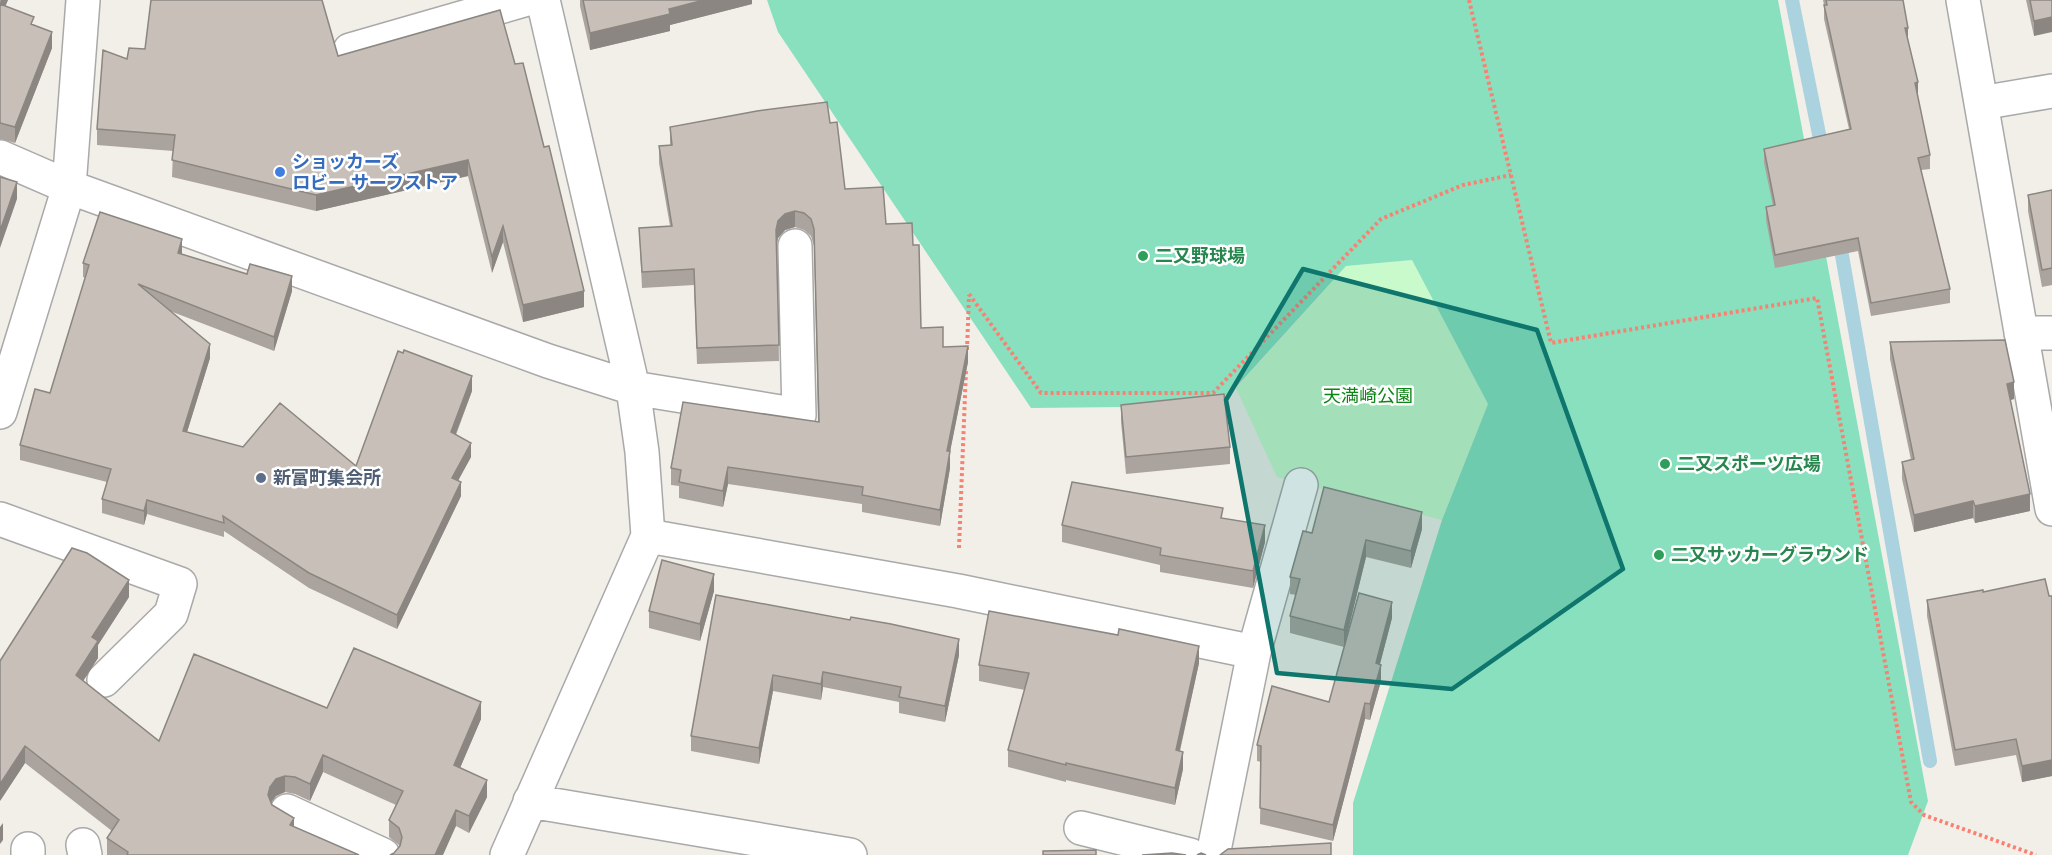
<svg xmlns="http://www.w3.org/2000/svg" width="2052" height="855" viewBox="0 0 2052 855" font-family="Arial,'Noto Sans JP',sans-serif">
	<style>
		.park { fill: #c8facc }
		.pitch { fill: #88e0be }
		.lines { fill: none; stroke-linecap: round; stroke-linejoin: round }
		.stream { stroke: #aad3df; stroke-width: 14 }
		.minor-casing { stroke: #a9a9a9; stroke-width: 36 }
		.path { stroke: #fa8072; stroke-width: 4; stroke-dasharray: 3 3; stroke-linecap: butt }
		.minor { stroke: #fff; stroke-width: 33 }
		.wall { fill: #aba49e }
		.shaded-wall { fill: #8b8681 }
		.building { fill: #c7bfb8; stroke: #8b8681; stroke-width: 1.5 }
		.marked { fill: #0f766e; fill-opacity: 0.2; stroke: #0f766e; stroke-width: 4.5; stroke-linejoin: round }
		.shop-dot { fill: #3f7fe0; stroke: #fff; stroke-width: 2 }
		.leisure-dot { fill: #2e9e5b; stroke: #fff; stroke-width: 2 }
		.service-dot { fill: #5c6f8a; stroke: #fff; stroke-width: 2 }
		.labels { text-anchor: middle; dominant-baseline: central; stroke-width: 5; stroke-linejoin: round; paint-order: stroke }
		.shop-label { font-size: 18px; font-weight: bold; fill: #366cbe; stroke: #fff; text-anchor: start }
		.leisure-label { font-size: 18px; font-weight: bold; fill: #27864d; stroke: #fff; text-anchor: start }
		.park-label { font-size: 18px; fill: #0c8416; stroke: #fff }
		.service-label { font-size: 18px; font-weight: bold; fill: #4e5e75; stroke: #fff; text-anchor: start }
	</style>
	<rect width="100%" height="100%" fill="#f2efe9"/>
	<path class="park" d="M1412,260l76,144 -46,116 -165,-43 -41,-89 110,-122z"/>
	<path class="pitch" d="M767,0h1011l150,801 -20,54h-555v-52l89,-283 46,-116 -76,-144 -66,6 -127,140 -188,2 -253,-376z"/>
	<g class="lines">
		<path class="stream" d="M1792,0l31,154
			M1839,238l91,523"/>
		<defs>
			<path id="minor" d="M1963,0l89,509
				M350,50l174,-50
				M1981,103l71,-12
				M0,157l69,30 479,174 85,27 166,27 -4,-169
				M2021,333h31
				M0,412l69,-225 14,-187
				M0,519l180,65 -9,30 -67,66
				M648,536l310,55 296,61
				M530,801l320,54
				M287,811l96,44
				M1081,828l109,27
				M83,845l2,10
				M28,849v6
				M507,855l141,-319 -6,-84 -9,-64 -90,-388
				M1213,855l41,-203 47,-167"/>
		</defs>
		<use href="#minor" class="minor-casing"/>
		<path class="path" d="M1469,0l82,343 266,-45 94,504 13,13 112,40
			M969,294l72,99h172l168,-174 82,-34 48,-10
			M967,350l2,-55
			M959,548l7,-178"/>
		<use href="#minor" class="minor"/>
	</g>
	<path class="wall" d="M0,0h8l-3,6 29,19 18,23 -37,95 -15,-4z
		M151,0h173h-2l16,56 162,-46 84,297 -61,15 -20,-80 -11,31 -24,-97 -152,35 -144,-34 1,-26 -76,-6v-16l30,-70 18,-10z
		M580,0h172v4l-82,21v6l-80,19 -10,-44z
		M1823,0h80l5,41 9,54 13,60v14l-9,1 29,119v14l-79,13 -13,-65 -83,17 -9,-48v-13l7,-1 -9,-43v-14l85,-20 -25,-110v-14z
		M2026,0h26l-18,36z
		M830,123l15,66 41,35 27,21 8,83 22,19 25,15 -18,89v17l-10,58 -78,-14v-8l-134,-20 -5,23 -44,-9v-12l-8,-1v-17l147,-46 -4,-176 -3,-10 -7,-6 -9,-3 -10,3 -7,8 -1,7 2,116 -82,3 -3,-79 -52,3 -3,-60 31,-2 -11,-63v-17l11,-1v-18z
		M2052,190v95l-10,2 -14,-76v-16z
		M182,253v1l110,37 -18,60 -104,-40 40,47 -23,74 56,15 113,19 116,-75 -16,44 15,22 -13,23 3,16 -64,133 -88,-41 -85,-57v6l-77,-23 -3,11 -42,-12v-14l5,-17 -87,-22v-15l30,-52 36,-115 -3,-1v-14z
		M1890,342l124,57 -4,1 20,111 -55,12 -2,-5 -59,14 -12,-53v-17l9,-2 -21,-101z
		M1121,405l109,42v17l-104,10 -5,-52z
		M1223,519l42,23 -12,46 -93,-16v-7l-98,-23v-17z
		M1422,529l-11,39 -45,-11 -22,90 -54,-14v-17l6,-21 -6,-1v-17l22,-44z
		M87,553l42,44 -31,48v13l-15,23 76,60 168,-33 154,11 -21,49 27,29 -18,36 -13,-7 -62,27 5,-6v-2l-10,-8v-17l7,-15 -73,-33 -13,29 -15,-7 -10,-2 -9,4 -5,6 1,3 22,22 65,28h-252v-17l5,-7 -87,-68 -25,38z
		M714,591l-14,50 -51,-13v-17z
		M1983,592l69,4v180l-30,6 -6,-27 -61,11 -28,-150v-16z
		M716,595l243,60 -14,67 -46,-9v-11l-76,-15 -2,13 -48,-9 -14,73 -68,-13v-15z
		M1392,618l-12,46 1,17 -11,39 -5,-1 -32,122 -73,-17 1,-62 -4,-1v-16l72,-43z
		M1199,663l-19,88 3,18 -8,36 -109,-25v2l-58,-15v-17l17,-60 -46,-9v-16z"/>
	<path class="shaded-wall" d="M1,0h7l-8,19v-16z
		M704,0h48v4l-82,21v6l-80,19v-17l79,-24z
		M2052,17v15l-18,4v-15z
		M1905,28h3v13l-3,1z
		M52,32v16l-37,95v-16z
		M1918,82v13l-3,1v-13z
		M468,160v16l-152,35v-16z
		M17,182v17l-17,49v-17z
		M795,211v16l-10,3 -7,8 -2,8v-16l2,-9 7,-7z
		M503,226v16l-11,31v-16z
		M182,239v14l-4,14v-14z
		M292,276v15l-18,60v-14z
		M584,291v16l-61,15v-17z
		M210,344v14l-27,87v-14z
		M968,346v16l-21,105v-16z
		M472,376v15l-21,55v-14z
		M2014,382v17l-7,2v-17z
		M471,443v14l-19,35v-14z
		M950,451v17l-10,58v-16z
		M728,467v17l-5,23v-16z
		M461,482v14l-64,133v-14z
		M2030,494v17l-55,12v-17z
		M147,500v14l-3,11v-14z
		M1973,501v17l-59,14v-17z
		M1422,512v17l-11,39v-17z
		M1265,525v17l-12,46v-17z
		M1366,540v17l-22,90v-17z
		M714,574v17l-14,50v-17z
		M129,580v17l-31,48v13l-22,34v-17l16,-38z
		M1392,602v16l-16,61v-16z
		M959,639v16l-14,67v-16z
		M1199,646v17l-23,104v-17z
		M1381,665v16l-11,39v-16z
		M823,672v15l-2,13v-16z
		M773,675v16l-14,73v-16z
		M481,702v17l-27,63v-17z
		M1365,703v16l-32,122v-16z
		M25,746v17l-25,38v-17z
		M1183,752v17l-8,36v-17z
		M323,755v17l-13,29v-17z
		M2052,760v16l-30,6v-16z
		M285,776v16l-9,4 -6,8 -2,-9 2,-8 6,-8z
		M487,780v17l-18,36v-17z
		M456,810v16l-13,29h-8z
		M294,818v17l-4,-10z
		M3,823v17l-3,4v-17z"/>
	<path class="building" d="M151,0h171l16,56 162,-46 15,54 8,-1 21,84 5,-1 35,145 -61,14 -20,-79 -11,31 -24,-97 -152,35 -144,-35 3,-25 -78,-6 6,-79 24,9 2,-11 16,1z
		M583,0h121l-35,9 1,5 -80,19z
		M1826,0h77l5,28h-3l13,54 -3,1 15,72 -12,3 32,131 -79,14 -13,-65 -83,17 -9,-48 9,-2 -11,-56 87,-20 -27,-124h3z
		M2030,0h22v17l-18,4z
		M0,4l34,13 -3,7 21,8 -37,95 -15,-4z
		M827,102l3,21 7,-1 8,67 38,-2 3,37 26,-1 1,22h6l2,83 22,-1v20l25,-1 -21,105h3l-10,59 -78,-15 1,-8 -135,-20 -5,24 -44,-9 2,-12 -10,-2 12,-66 136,20 -5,-193 -3,-10 -7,-6 -9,-2 -10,3 -7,7 -2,9 3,115 -82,3 -3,-79 -52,3 -3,-44 33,-2 -13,-80 13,-1 -2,-18 87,-16z
		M0,177l17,5 -17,49z
		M2052,190v78l-10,2 -14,-75z
		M100,212l82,27 -4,14 69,21 3,-10 42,12 -18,61 -136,-53 72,60 -27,87 60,16 37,-44 76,63 42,-115 5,2 1,-3 68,26 -21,56 20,11 -19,35 9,4 -64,133 -88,-42 -86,-57 1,7 -77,-23 -3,11 -42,-12 9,-30 -91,-24 15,-56 15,4 39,-128 -6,-2z
		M2005,340l9,42 -7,2 23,110 -55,12 -2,-5 -59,14 -12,-53 12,-3 -24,-117z
		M1224,394l6,53 -104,10 -5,-52z
		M1072,482l151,26 -2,10 44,7 -12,46 -93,-16 1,-7 -99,-23z
		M1324,487l98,25 -11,39 -45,-11 -22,90 -54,-14 10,-37 -10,-2 13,-46 9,2z
		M72,548l15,5 42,27 -37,57 6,4 -22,34 83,66 35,-87 133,54 27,-60 127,54 -27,63 33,15 -18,36 -13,-6 -21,45h-45l4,-2 6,-7 2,-9 -3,-9 -10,-8 14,-29 -80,-36 -13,29 -15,-7 -10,-1 -9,3 -6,8 -2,8 4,10 22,13 -4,7 69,30h-232l1,-3 -21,-14 12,-18 -94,-74 -25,38v-123z
		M662,560l52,14 -14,50 -51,-13z
		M2045,579l4,17h3v164l-30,6 -6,-27 -61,11 -28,-150 56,-10v2z
		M1359,593l33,9 -16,61 5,2 -11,39 -5,-1 -32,122 -73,-17 1,-62 -4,-1 15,-59 57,16z
		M716,595l134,25 1,-3 40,7 68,15 -14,67 -46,-9 2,-10 -78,-15 -2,12 -48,-9 -14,73 -68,-12z
		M989,611l129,24 1,-6 80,17 -23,104 7,2 -8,36 -109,-25v2l-58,-15 21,-77 -50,-8z
		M1331,843v12h-111l8,-6z
		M1096,850v5h-53v-4z
		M1172,853l14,2h-44z
		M1201,853l5,2h-9z"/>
	<path class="marked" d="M1303,269l234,61 86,239 -171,120 -175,-16 -51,-273z"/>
	<circle class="shop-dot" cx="280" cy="172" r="6"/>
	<g class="leisure-dot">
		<circle cx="1143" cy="256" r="6"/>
		<circle cx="1665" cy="464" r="6"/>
		<circle cx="1659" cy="555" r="6"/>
	</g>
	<circle class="service-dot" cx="261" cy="478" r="6"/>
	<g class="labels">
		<g class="shop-label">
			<text x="292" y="162">ショッカーズ<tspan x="292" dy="21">ロビー サーフストア</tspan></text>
		</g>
		<g class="leisure-label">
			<text x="1155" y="256">二又野球場</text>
			<text x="1677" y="464">二又スポーツ広場</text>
			<text x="1671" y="555">二又サッカーグラウンド</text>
		</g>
		<g class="park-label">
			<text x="1368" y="396">天満崎公園</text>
		</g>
		<g class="service-label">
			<text x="273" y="478">新富町集会所</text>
		</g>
	</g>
</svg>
